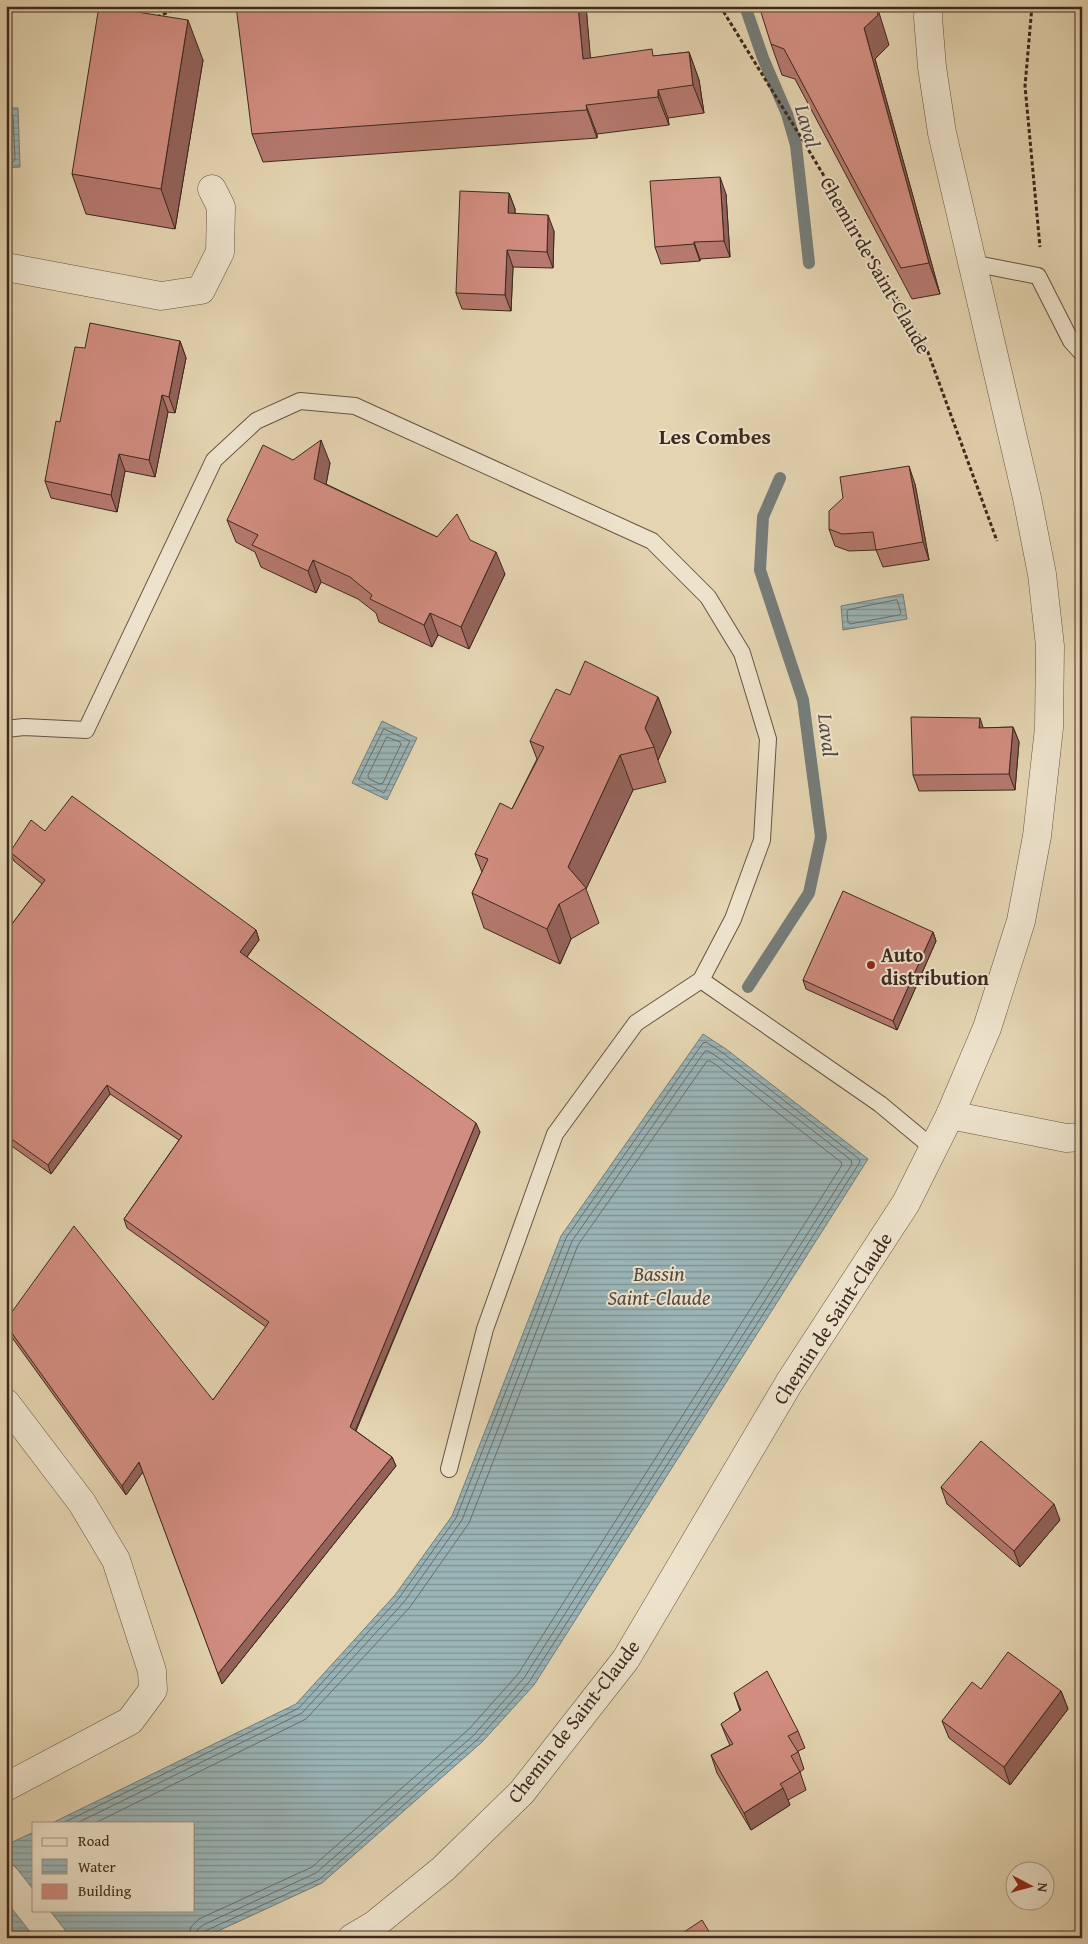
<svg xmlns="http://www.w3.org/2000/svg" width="1088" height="1944" viewBox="0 0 1088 1944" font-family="'Gentium Book Plus',serif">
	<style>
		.water { fill: url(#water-rules); stroke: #757d7a }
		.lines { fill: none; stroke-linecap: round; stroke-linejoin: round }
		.shore { stroke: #6c6e6a; stroke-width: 1 }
		.stream { stroke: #757d7a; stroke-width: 12 }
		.service-casing { stroke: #675343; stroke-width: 18 }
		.minor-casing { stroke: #675343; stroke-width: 29 }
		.tertiary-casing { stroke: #675343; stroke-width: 29 }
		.path { stroke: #3d281e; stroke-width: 3; stroke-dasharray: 4 2.5; stroke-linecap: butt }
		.service { stroke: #ede3cc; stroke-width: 16 }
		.minor { stroke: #ede3cc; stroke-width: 28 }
		.tertiary { stroke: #ede3cc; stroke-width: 28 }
		.wall { fill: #b5796f; stroke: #3d281e }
		.shaded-wall { fill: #93635a; stroke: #3d281e }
		.building { fill: #d28d81; stroke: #3d281e }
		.poi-dot { fill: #8f2418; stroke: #ede3cc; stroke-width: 2 }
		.labels { text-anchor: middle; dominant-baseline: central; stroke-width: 4; stroke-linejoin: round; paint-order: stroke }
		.street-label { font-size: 20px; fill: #3d281e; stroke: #ede3cc }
		.poi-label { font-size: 20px; font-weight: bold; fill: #3d281e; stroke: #ede3cc; text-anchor: start }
		.water-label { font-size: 21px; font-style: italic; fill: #544b44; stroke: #ede3cc }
		.quarter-label { font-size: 22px; font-weight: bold; fill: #3d281e; stroke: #ede3cc }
	</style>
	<defs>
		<pattern id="water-rules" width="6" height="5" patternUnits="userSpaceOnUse" patternTransform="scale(1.25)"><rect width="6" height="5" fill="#9ab5b7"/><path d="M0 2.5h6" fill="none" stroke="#7f9394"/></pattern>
	</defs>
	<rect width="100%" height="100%" fill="#e4d4b1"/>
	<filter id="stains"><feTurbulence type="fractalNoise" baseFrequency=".004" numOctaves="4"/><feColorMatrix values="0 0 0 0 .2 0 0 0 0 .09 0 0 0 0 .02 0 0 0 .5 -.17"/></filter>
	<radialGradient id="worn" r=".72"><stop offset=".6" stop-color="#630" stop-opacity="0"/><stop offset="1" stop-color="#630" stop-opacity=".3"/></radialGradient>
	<path class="water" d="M6,108h12l2,59 -14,1z
		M903,594l4,25 -64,11 -2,-24z
		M382,721l35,17 -30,62 -35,-17z
		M703,1034l23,15 142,110 -334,526 -52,57 -160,141 -119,55h-197v-93l28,-13v78h160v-87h-142l244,-119 99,-109 57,-79 109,-280z"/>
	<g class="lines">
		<path class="shore" d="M6,113l7,2 2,45 -2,2 -7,1
			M897,600l4,13 -2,2 -49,9 -2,-2 -1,-10 1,-2z
			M384,729l26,12 -26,52 -25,-13z
			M387,737l13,5 1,2 -18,39 -3,1 -11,-5 -1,-3z
			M63,1823l236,-115 100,-110 57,-80 110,-280 137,-195 3,-1 17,11 136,106 1,3 -331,520 -51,57 -158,140 -115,52 -3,7
			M77,1823l225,-110 102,-111 58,-82 110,-279 133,-190h3l11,7 132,102 1,4 -328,514 -50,57 -158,138 -113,52 -6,5 -1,8
			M95,1823l211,-104 104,-112 59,-84 109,-278 129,-184h3l5,3 126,98 1,3 -324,509 -49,55 -157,138 -113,52 -8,8 -3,11"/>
		<path class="stream" d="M745,6l18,52 24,56 9,31 13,118
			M748,987l61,-94 12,-56 -18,-137 -43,-130 3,-53 17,-39"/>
		<defs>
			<path id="service" d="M972,263l66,13 33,65 11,12
				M6,729l18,-2 62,3 128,-270 42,-39 44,-20 55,5 297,135 56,56 34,56 26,86 -6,101 -29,79 -32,61 179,124 53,44
				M449,1469l36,-140 70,-195 81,-111 65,-43"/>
			<path id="minor" d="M6,267l155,29 40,-6 19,-38 1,-45 -9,-18
				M950,1115l116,23 16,-1
				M6,1403l76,100 34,57 36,111 1,19 -23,31 -124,66
				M6,1878l47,60"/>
			<path id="tertiary" d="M352,1938l22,-13 69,-56 79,-77 104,-133 163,-276 117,-180 44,-88 37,-87 34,-107 16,-85 12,-108 1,-82 -8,-72 -15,-76 -85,-365 -10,-66 -4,-50 1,-11"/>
		</defs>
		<use href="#service" class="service-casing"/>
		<use href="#minor" class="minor-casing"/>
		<use href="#tertiary" class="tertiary-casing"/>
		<path class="path" d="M720,6l79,128 127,213 71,194
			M1032,6l-7,80 15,161
			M157,17l25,-11"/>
		<use href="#service" class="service"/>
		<use href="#minor" class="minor"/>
		<use href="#tertiary" class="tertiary"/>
	</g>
	<path class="wall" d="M586,6l4,52 65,-2 34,-4 10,28 5,33 -36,5 1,7 -72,9v4l-334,24 -11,-28z
		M771,44l118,1 -14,14 65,235 -28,5 -117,-220 -13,-4z
		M203,60l-28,169 -89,-15 -14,-40z
		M509,193l6,16v4l39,18 -1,37 -40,-1 -2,44 -49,-2 -6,-16z
		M726,194l4,63 -30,2v2l-39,3 -6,-17z
		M180,341l6,17 -11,55 -7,-1 -13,65 -30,-6 -8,41 -66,-14 -6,-17 15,-59 25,-74z
		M293,460l37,3 -4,21 111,53 33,3 35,34 -36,75 -31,-14 -6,12 -53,-25 -3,-9 -18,-14 -37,-17 -5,11 -55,-26 -6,-15 -19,-10 -9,-22z
		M915,484l14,76 -46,7 -7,-17 -27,1 -14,-5 -6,-17z
		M658,697l13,35 -13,28 8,22 -33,8 -47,99 13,34 -28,16 -11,25 -76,-36 -12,-35 10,-21 -7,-18 37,-45 25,-50 -7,-18z
		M1013,727l6,15 -4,48 -96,1 -6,-16 70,-47z
		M45,831l211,99 3,10 -12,17 233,175 -124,299 36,26 4,9 -174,218 -79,-212 -17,23 -118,-163 -2,-4v-8l207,80 53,-73 -139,-99 -3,-9 55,-79 -69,-46 -59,80 -45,-32v-210l36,-48 -28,-23 -4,-9z
		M933,932l3,9 -39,89 -91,-41 -3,-9z
		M941,1487l119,33 -40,47 -73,-63z
		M981,1689l80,2 7,18 -58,76 -61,-47 -7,-17z
		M734,1693l64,38 7,17 -7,3 6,18 -4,3 6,18 -18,10 2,5 -39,25 -34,-57 -6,-18 19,-10 -2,-4 -7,-17 19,-13z"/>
	<path class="shaded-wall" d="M578,6h8l7,81 -10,-28z
		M876,6h1l12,39 -14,14 65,235 -11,-31 -65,-235z
		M188,20l15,40 -28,169 -14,-40z
		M689,52l10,28 5,33 -11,-28z
		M658,90l10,28 1,7 -11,-28z
		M586,105l11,29v4l-10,-28z
		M720,177l6,17 4,63 -6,-16z
		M509,193l6,16 -1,20 -6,-16z
		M548,215l6,16 -1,37 -6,-16z
		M694,242l6,17v2l-6,-17z
		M507,250l6,17 -2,44 -6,-16z
		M180,341l6,17 -11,55 -6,-16z
		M162,395l6,17 -13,65 -6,-17z
		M321,440l9,23 -7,38 -9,-22z
		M119,454l6,17 -8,41 -6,-17z
		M909,466l6,18 14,76 -6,-18z
		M496,552l9,22 -36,75 -8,-22z
		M313,560l8,22 -5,11 -8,-22z
		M430,613l8,22 -6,12 -8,-22z
		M658,697l13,35 -13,28 -4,-13 -9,-19z
		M980,718l5,15 -6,-5z
		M1013,727l6,15 -4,48 -6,-16z
		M620,755l13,35 -47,99 -18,-22z
		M559,904l12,35 -11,25 -13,-35z
		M256,930l3,10 -16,22 -3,-10z
		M933,932l3,9 -39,89 -4,-9z
		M107,1085l3,9 -59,80 -3,-9z
		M476,1123l4,9 -127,304 -3,-9z
		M392,1457l4,9 -174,218 -4,-10z
		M139,1462l4,10 -17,23 -4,-9z
		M1054,1504l6,16 -40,47 -6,-16z
		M1061,1691l7,18 -58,76 -6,-18z
		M783,1788l7,17 -39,25 -7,-17z"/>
	<path class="building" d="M99,6l89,14 -27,169 -89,-15z
		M236,6h342l5,53 69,-10 1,7 36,-4 4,33 -35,5v7l-72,8 1,5 -335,24z
		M759,6h117l2,9 -14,13 65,235 -28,5 -117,-219 -13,-5z
		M720,177l4,64 -30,1v2l-39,3 -5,-66z
		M460,191l49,2 -1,20 40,2 -1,37 -40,-2 -2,45 -49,-2z
		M90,323l90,18 -11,56 -7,-2 -13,65 -30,-6 -8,41 -66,-14 11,-60 4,1 15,-75 10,1z
		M321,440l-7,39 123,58 20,-23 13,26 26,12 -35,75 -31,-14 -6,12 -54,-26 2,-4 -22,-18 -37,-17 -5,11 -56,-26 6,-10 -31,-15 36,-75 30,15z
		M909,466l14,76 -47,8 -3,-18 -31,2 -13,-5v-18l14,-13 -3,-21z
		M585,661l73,36 -13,31 9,19 -34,8 -52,112 18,21 -27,16 -12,25 -75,-36 16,-34 -13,-5 25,-51 12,6 32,-62 -14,-6 26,-52 14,6z
		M911,717l69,1 -1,10 34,-1 -4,47 -96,1z
		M72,796l184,134 -16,22 236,171 -126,304 42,30 -174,217 -79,-212 -17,24 -116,-161v-5l68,-94 139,174 56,-78 -145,-103 58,-83 -75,-51 -59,80 -42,-30v-203l39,-52 -35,-28 21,-32 14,11z
		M843,891l90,41 -40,89 -90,-41z
		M981,1441l73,63 -40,47 -73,-64z
		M1008,1652l53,39 -57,76 -62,-46 30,-39 9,7z
		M767,1671l31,60 -10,5 10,16 -7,4 9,16 -20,12 3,4 -39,25 -33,-58 22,-11 -12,-20 20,-14 -7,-17z
		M702,1920l11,18h-38z"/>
	<circle class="poi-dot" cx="871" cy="965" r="5"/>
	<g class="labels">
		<g class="street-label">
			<text transform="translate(876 265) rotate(60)">Chemin de Saint-Claude</text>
			<text transform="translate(832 1318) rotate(-57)">Chemin de Saint-Claude</text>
			<text transform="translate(573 1721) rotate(-52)">Chemin de Saint-Claude</text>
		</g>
		<g class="poi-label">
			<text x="881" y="954">Auto<tspan x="881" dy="23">distribution</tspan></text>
		</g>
		<g class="water-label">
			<text transform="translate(808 126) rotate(74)">Laval</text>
			<text transform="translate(828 735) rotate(83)">Laval</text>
			<text x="659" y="1273">Bassin<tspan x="659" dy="24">Saint-Claude</tspan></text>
		</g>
		<g class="quarter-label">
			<text x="715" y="436">Les Combes</text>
		</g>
	</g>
	<rect width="1088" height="1944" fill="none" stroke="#e4d4b1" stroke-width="25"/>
	<rect x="8" y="8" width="1073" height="1929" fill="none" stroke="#3d281e" stroke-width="2.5"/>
	<rect x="12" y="12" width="1063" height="1919" fill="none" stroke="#3d281e"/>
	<rect x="32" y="1822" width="162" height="90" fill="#ede3cc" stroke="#a79886"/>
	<rect x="42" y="1838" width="25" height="8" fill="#ede3cc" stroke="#a79886"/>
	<text x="78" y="1846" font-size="15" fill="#3d281e">Road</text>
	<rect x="42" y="1859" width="25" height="15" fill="url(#water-rules)" stroke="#a79886"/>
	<text x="78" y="1872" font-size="15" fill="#3d281e">Water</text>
	<rect x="42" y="1884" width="25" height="15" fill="#d28d81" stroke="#a79886"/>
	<text x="78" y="1896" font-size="15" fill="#3d281e">Building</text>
	<g transform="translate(1030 1886) rotate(96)"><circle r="24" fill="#ede3cc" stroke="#a79886"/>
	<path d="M0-4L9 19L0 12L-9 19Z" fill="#8f2418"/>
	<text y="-8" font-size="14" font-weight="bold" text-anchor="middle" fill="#3d281e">N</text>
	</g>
	<rect width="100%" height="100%" filter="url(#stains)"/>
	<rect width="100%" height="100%" fill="url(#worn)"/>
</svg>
